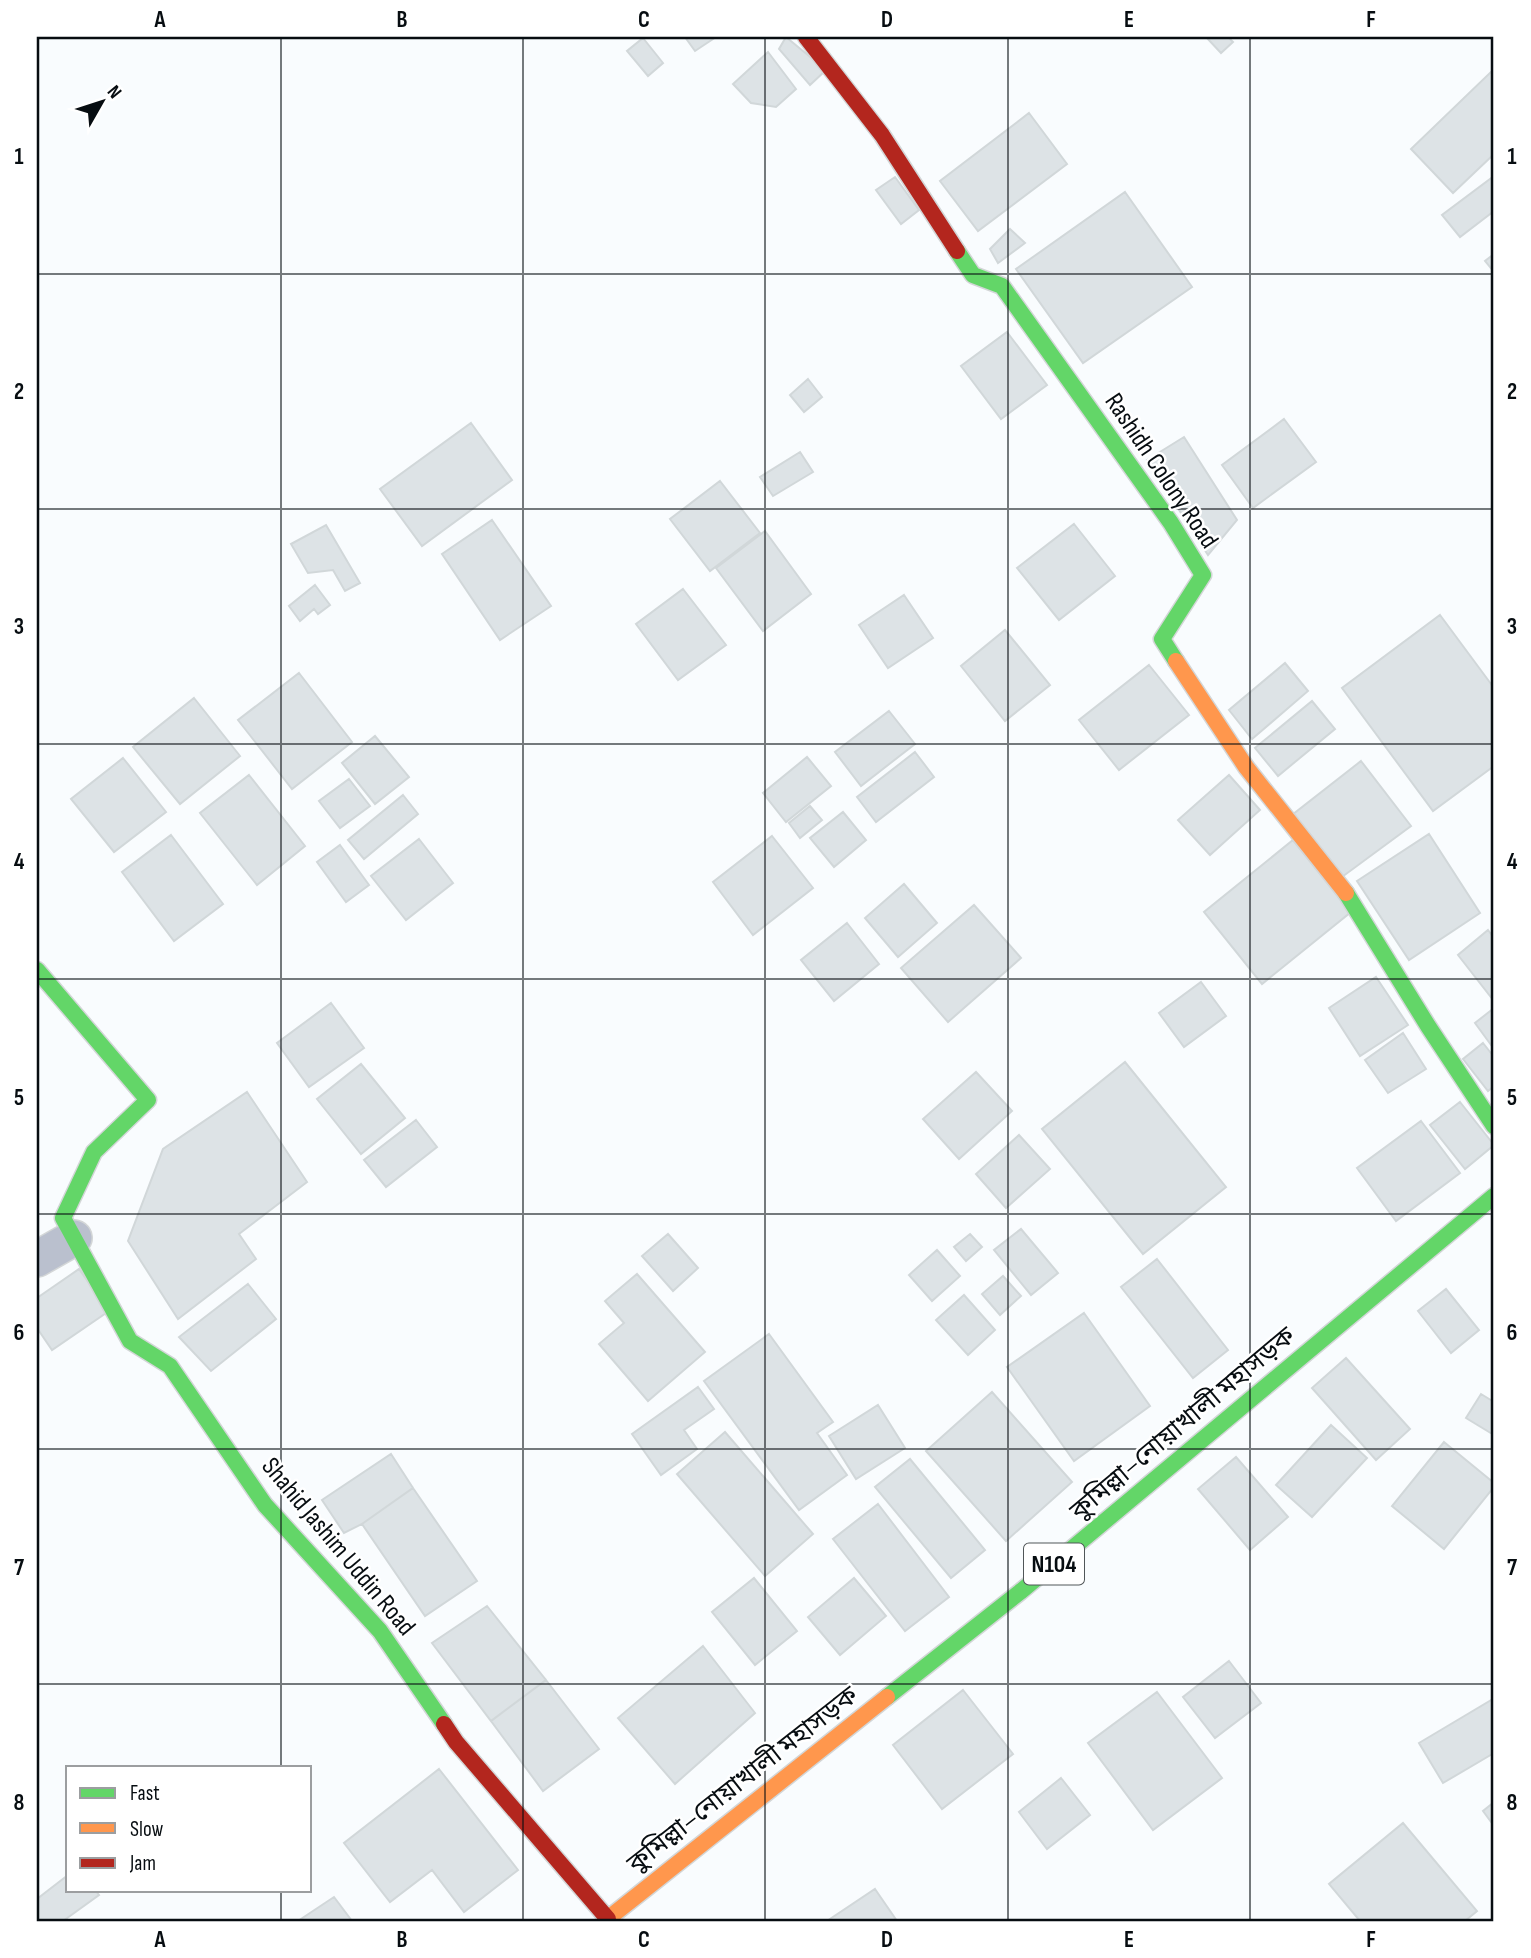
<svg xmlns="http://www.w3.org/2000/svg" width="1531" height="1958" viewBox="0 0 1531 1958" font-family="'Sofia Sans Condensed','Noto Sans Bengali',sans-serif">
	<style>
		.building { fill: #dde3e6; stroke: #d1d7d9; stroke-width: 2 }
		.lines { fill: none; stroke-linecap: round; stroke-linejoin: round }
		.street-casing { stroke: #d3d6d7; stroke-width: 38 }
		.fast-casing { stroke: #d3d6d7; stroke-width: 19 }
		.slow-casing { stroke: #d3d6d7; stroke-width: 19 }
		.jam-casing { stroke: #d3d6d7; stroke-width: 19 }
		.street { stroke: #bac0ce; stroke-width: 35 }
		.fast { stroke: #63d668; stroke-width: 16 }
		.slow { stroke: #ff974d; stroke-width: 16 }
		.jam { stroke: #b3261e; stroke-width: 16 }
		.grid { fill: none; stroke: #070d11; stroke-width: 2; stroke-opacity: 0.55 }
		.labels { text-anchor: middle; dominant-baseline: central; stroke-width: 5; stroke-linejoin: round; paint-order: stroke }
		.shield { fill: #fff; stroke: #515658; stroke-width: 2 }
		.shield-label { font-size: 24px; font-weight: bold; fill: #070d11 }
		.street-label { font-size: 26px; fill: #070d11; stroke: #fff }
		.neatline { fill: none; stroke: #070d11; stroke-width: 2.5 }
		.grid-label { font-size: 23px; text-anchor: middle; font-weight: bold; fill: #070d11 }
	</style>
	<rect width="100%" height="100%" fill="#f9fcfe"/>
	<path class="building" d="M685,37h31l-21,14z
		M786,37l40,33 -16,15 -31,-36z
		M1206,37h22l5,5 -12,11z
		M643,38l20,25 -15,13 -21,-25z
		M768,52l28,37 -20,18 -25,-4 -18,-19z
		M1494,69v85l-41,39 -42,-44z
		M1029,113l38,51 -89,67 -38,-50z
		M1494,176v35l-34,26 -18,-22z
		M895,177l24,33 -18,14 -25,-34z
		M1125,192l67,95 -109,76 -67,-94z
		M1010,229l15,14 -27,20 -8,-14z
		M1494,254v18l-9,-11z
		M1007,332l40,53 -46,34 -40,-53z
		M808,379l14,18 -18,15 -14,-17z
		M1284,419l32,43 -63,46 -31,-43z
		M471,423l41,57 -90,66 -42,-57z
		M1184,437l53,83 -29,35 -61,-95z
		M800,452l13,20 -40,24 -13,-19z
		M720,481l40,52 -50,38 -40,-52z
		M492,520l59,86 -51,34 -58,-86z
		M1074,524l41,52 -56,44 -42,-52z
		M326,525l34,58 -15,8 -12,-21 -25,3 -17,-29z
		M765,531l46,63 -48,37 -47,-63z
		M315,585l15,20 -12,9 -4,-5 -14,12 -11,-15z
		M683,589l43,56 -48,35 -42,-56z
		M904,595l29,43 -45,30 -29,-43z
		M1440,615l54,73v78l-61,45 -91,-123z
		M1005,630l45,55 -45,36 -44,-55z
		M1285,663l23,28 -56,48 -23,-29z
		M1149,665l40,50 -70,55 -40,-50z
		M299,673l53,69 -60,47 -54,-69z
		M194,698l46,58 -60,48 -47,-57z
		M1312,701l23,28 -57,47 -23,-28z
		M889,711l26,33 -54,42 -26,-34z
		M375,736l34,41 -34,27 -33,-41z
		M915,752l19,25 -58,45 -19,-25z
		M807,757l24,29 -45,36 -23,-29z
		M123,758l43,54 -52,40 -43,-53z
		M1361,761l50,65 -69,51 -50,-62z
		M249,775l56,71 -48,39 -57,-72z
		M1229,775l31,35 -50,45 -32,-35z
		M349,779l21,27 -30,22 -21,-27z
		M403,795l15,19 -54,45 -16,-19z
		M810,806l12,14 -22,18 -11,-15z
		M843,812l23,28 -32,27 -24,-29z
		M1429,834l51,79 -71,47 -52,-79z
		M171,835l52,69 -49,37 -52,-69z
		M772,836l41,52 -60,47 -40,-53z
		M419,839l34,44 -47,37 -35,-44z
		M1293,840l58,72 -89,72 -58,-72z
		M340,845l29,40 -23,17 -29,-40z
		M904,884l33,39 -39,34 -33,-39z
		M974,905l47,53 -73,64 -47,-54z
		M847,923l32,41 -45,37 -33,-41z
		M1488,930l6,8v63l-36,-46z
		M1376,977l32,48 -48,31 -31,-48z
		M1201,982l25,34 -42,31 -25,-34z
		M331,1003l33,45 -55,39 -32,-44z
		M1494,1008v41l-19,-26z
		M1403,1033l23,36 -38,24 -23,-33z
		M1483,1043l11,14v29l-6,5 -25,-32z
		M1125,1062l101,125 -83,67 -101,-125z
		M361,1064l44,54 -44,36 -44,-55z
		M976,1072l36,39 -53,48 -36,-40z
		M247,1092l60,90 -68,52 17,25 -78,60 -50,-78 35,-92z
		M1460,1102l34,43 -29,24 -35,-44z
		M416,1120l21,27 -51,40 -22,-27z
		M1421,1121l39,52 -64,48 -39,-53z
		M1019,1135l31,34 -44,39 -30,-34z
		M1021,1229l37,44 -27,22 -37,-45z
		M668,1234l30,34 -25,23 -31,-35z
		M970,1234l12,13 -16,14 -12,-14z
		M937,1250l23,26 -28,25 -23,-26z
		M1157,1259l71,91 -35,28 -72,-91z
		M79,1269l30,42 -57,39 -15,-22v-30z
		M637,1274l68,78 -57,49 -49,-57 25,-21 -19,-22z
		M1003,1276l18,20 -21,19 -18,-21z
		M248,1284l28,35 -65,52 -32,-34z
		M1446,1289l33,41 -28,23 -33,-42z
		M964,1295l31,35 -27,25 -32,-35z
		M1084,1313l66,93 -76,55 -67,-94z
		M769,1334l64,88 -16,11 30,42 -48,35 -95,-129z
		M1346,1358l64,71 -34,31 -64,-72z
		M698,1387l16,22 -30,21 13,19 -36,26 -29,-41z
		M992,1392l80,90 -66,59 -80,-90z
		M1481,1394l13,8v33l-28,-17z
		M878,1405l27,43 -49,31 -27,-43z
		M1331,1425l36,33 -55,59 -36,-32z
		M725,1432l88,102 -48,42 -88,-102z
		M1444,1442l50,41v4l-50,62 -52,-43z
		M391,1454l22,34 -51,36 -18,9 -22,-33z
		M1236,1457l52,60 -38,33 -52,-61z
		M910,1459l75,91 -34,28 -76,-91z
		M413,1488l64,93 -52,35 -63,-92z
		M878,1504l71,93 -44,34 -72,-92z
		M754,1578l43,53 -42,34 -43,-53z
		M854,1578l32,38 -46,39 -32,-38z
		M487,1606l59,74 -55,41 -59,-78z
		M703,1646l52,67 -80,71 -57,-66z
		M1229,1661l32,42 -46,35 -32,-41z
		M546,1680l53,69 -56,42 -52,-70z
		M963,1690l50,64 -71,55 -49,-64z
		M1157,1692l65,86 -69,52 -65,-87z
		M1493,1699l1,54 -51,30 -24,-40z
		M439,1769l79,101 -54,42 -32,-42 -42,32 -46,-59z
		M1061,1778l29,37 -43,34 -28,-37z
		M1494,1802v24l-11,-15z
		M1403,1823l74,88 -12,10h-105l-31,-37z
		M68,1875v15h27l4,5 -36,26h-25l-1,-22z
		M875,1889l22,32h-70z
		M334,1897l18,24h-54z"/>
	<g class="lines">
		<defs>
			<path id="street" d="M37,1259l37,-21"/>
			<path id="fast" d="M957,251l16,24 29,11 169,237 32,52 -41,64 14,22
				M1346,893l82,133 66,100
				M37,970l111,130 -54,52 -31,66 67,123 40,25 95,139 115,126 64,93
				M887,1697l133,-105 474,-396"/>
			<path id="slow" d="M1176,661l70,106 100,126
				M605,1921l282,-224"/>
			<path id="jam" d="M806,37l76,98 75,116
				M444,1724l12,18 152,177"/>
		</defs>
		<use href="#street" class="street-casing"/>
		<use href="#fast" class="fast-casing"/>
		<use href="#slow" class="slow-casing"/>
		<use href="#jam" class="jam-casing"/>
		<use href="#street" class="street"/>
		<use href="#fast" class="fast"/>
		<use href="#slow" class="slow"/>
		<use href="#jam" class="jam"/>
	</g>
	<path class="grid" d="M281,37v1730M523,37v1884M765,37v1884M1008,37v1884M1250,37v1884M37,274h1457M37,509h1457M37,744h1457M37,979h1457M37,1214h1457M37,1449h1457M37,1684h1457M281,1890v31"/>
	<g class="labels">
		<rect class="shield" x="1024" y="1543.5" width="60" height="41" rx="5"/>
		<g class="shield-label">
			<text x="1054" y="1564">N104</text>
		</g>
		<g class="street-label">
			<text transform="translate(1161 471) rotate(56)">Rashidh Colony Road</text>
			<text transform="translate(1183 1424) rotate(-40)">কুমিল্লা–নোয়াখালী মহাসড়ক</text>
			<text transform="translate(338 1547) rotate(50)">Shahid Jashim Uddin Road</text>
			<text transform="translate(743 1780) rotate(-38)">কুমিল্লা–নোয়াখালী মহাসড়ক</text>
		</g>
	</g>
	<rect width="1531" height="1958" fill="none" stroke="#ffffff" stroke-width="77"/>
	<rect x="66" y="1766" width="245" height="126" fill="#ffffff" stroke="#9c9ea0" stroke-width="2"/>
	<rect x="80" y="1788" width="35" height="10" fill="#63d668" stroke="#9c9ea0" stroke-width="2"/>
	<text x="130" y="1800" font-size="21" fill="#070d11">Fast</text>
	<rect x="80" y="1823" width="35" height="10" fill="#ff974d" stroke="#9c9ea0" stroke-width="2"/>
	<text x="130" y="1836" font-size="21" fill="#070d11">Slow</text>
	<rect x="80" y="1858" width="35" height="10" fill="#b3261e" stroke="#9c9ea0" stroke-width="2"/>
	<text x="130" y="1870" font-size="21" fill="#070d11">Jam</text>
	<g transform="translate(102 102) rotate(51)" stroke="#ffffff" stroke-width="5" paint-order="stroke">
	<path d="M0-5L12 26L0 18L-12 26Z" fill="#070d11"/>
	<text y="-10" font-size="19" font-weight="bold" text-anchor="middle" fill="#070d11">N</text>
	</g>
	<rect x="38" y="38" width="1454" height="1882" class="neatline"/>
	<g class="grid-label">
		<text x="160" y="27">A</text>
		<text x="402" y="27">B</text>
		<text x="644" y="27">C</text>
		<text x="887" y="27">D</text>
		<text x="1129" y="27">E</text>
		<text x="1371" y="27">F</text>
		<text x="19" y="164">1</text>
		<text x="1512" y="164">1</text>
		<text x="19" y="399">2</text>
		<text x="1512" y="399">2</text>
		<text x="19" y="634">3</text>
		<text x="1512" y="634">3</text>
		<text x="19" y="869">4</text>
		<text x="1512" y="869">4</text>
		<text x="19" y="1105">5</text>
		<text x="1512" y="1105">5</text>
		<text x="19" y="1340">6</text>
		<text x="1512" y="1340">6</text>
		<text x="19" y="1575">7</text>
		<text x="1512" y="1575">7</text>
		<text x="19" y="1810">8</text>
		<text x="1512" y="1810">8</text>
		<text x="160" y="1947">A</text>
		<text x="402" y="1947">B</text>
		<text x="644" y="1947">C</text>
		<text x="887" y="1947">D</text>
		<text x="1129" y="1947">E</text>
		<text x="1371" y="1947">F</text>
	</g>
</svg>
